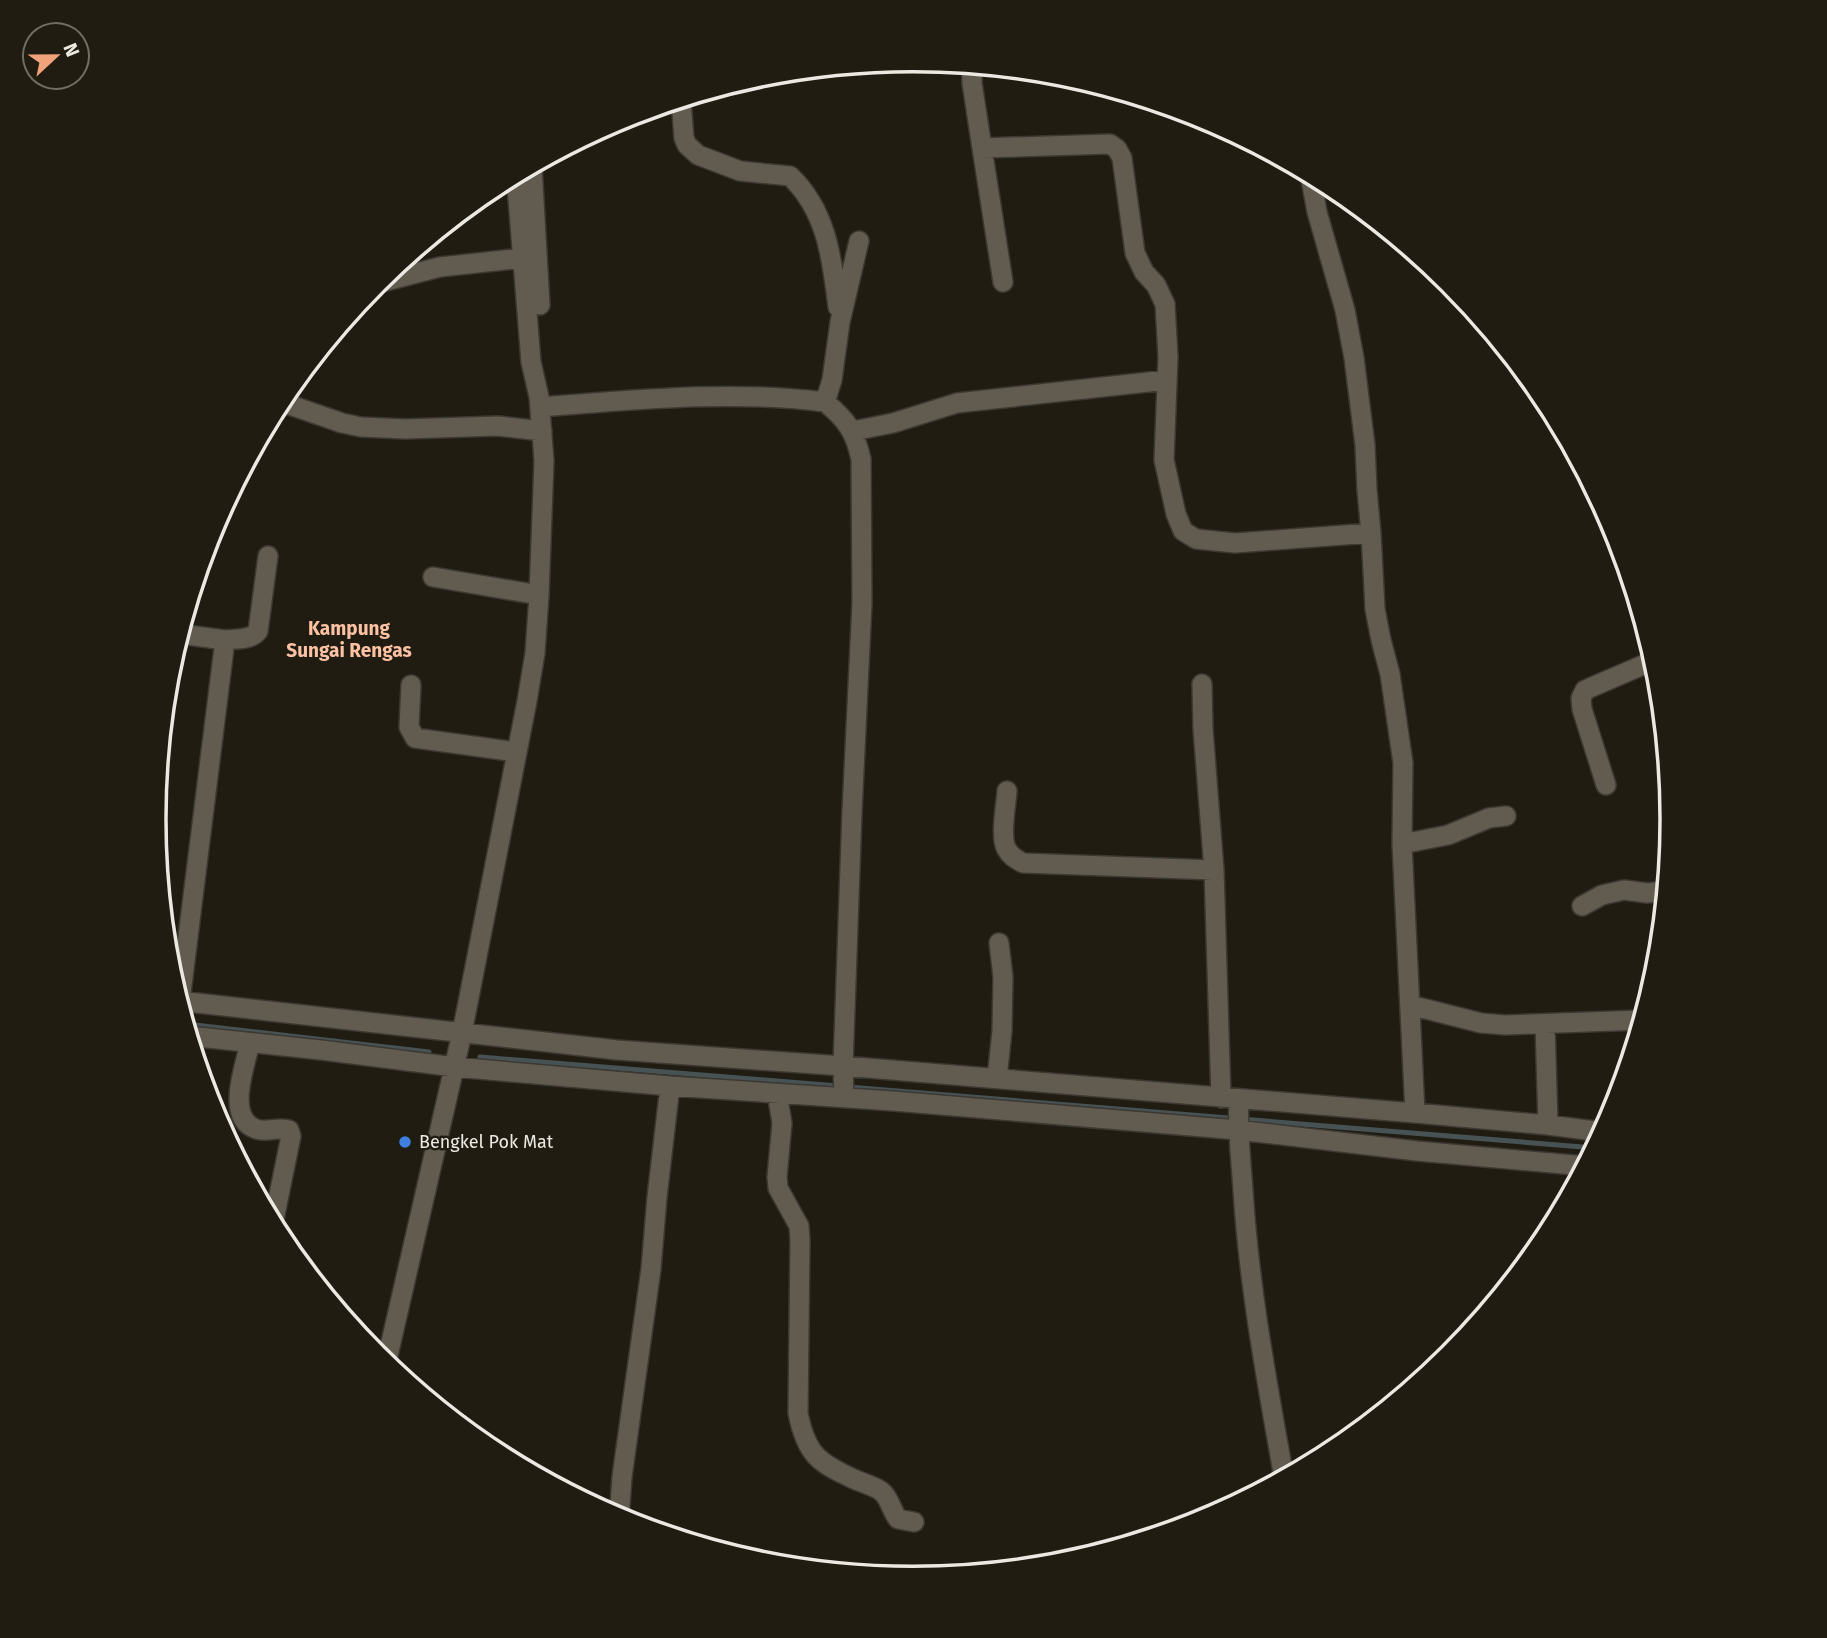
<svg xmlns="http://www.w3.org/2000/svg" width="1827" height="1638" viewBox="0 0 1827 1638" font-family="'Fira Sans',sans-serif">
	<style>
		.lines { fill: none; stroke-linecap: round; stroke-linejoin: round }
		.stream { stroke: #475255; stroke-width: 5 }
		.minor-casing { stroke: #3c3832; stroke-width: 22 }
		.minor { stroke: #615c4f; stroke-width: 19 }
		.shop-dot { fill: #3f7fe0; stroke: #201c11; stroke-width: 2.5 }
		.labels { text-anchor: middle; dominant-baseline: central; stroke-width: 5; stroke-linejoin: round; paint-order: stroke }
		.poi-label { font-size: 18px; fill: #ece9e2; stroke: #201c11; text-anchor: start }
		.neighbourhood-label { font-size: 19px; font-weight: bold; fill: #fdc2a4; stroke: #201c11 }
		.rim { fill: none; stroke: #ece9e2; stroke-width: 3.5 }
	</style>
	<rect width="100%" height="100%" fill="#201c11"/>
	<g class="lines">
		<path class="stream" d="M186,1024l243,28
			M480,1057l358,29
			M848,1087l747,61"/>
		<defs>
			<path id="minor" d="M972,65v18l10,65 128,-4 7,5 5,9 13,95 9,19 12,13 9,19 3,53 -4,103 12,54 7,17 13,8 39,4 136,-10 4,76 6,31 9,34 13,89 -1,81 13,269
				M681,100l3,38 3,7 11,10 42,16 50,5c37,35 42,83 48,131
				M982,148l21,134
				M532,166l8,139
				M1310,174l7,38 28,98 9,48 11,87 2,45 4,43
				M377,281l5,1 58,-15 83,-9
				M281,400l9,5 52,18 19,4 44,2 93,-3 44,5
				M540,407c94,-7 191,-17 285,-5
				M853,431l40,-8 64,-20 210,-23
				M433,577l106,18
				M180,634l45,6 -45,361
				M225,640c10,-1 27,0 33,-9l10,-75
				M1202,684l1,45 11,141 7,228
				M411,685l-2,42 6,11 102,14
				M1606,785l-24,-76 -1,-11 4,-8 65,-28h6
				M1007,791c-1,15 -7,44 -1,57 4,8 10,11 17,15l191,7
				M1402,844l46,-9 41,-17 17,-2
				M1582,906l20,-11 22,-5 23,3 19,-2
				M179,1001l438,49 226,16 572,47 133,12 55,7
				M1410,1005l71,18 24,2 137,-5
				M1545,1024l3,101
				M189,1036l132,14 134,17 215,19 223,15 345,29 179,21 168,15
				M250,1043c-5,23 -25,75 6,86 11,4 23,-3 33,1l2,6 -18,88
				M997,1078l5,-47 1,-54 -4,-34
				M777,1093l5,30 -5,54 1,11 21,38 1,14 -2,173c8,41 20,50 58,67 7,3 18,6 25,11 9,7 10,19 17,28l16,3
				M844,1098l-1,-32 9,-254 10,-209 -1,-144c-6,-27 -14,-39 -36,-57l7,-22 8,-58 19,-81
				M1239,1099c-2,31 2,60 4,91 6,97 24,192 41,288
				M386,1364l76,-331 65,-332 8,-48 4,-58 5,-134 -5,-64 -8,-35 -15,-188
				M619,1519l3,-42 29,-208 6,-72 13,-111"/>
		</defs>
		<use href="#minor" class="minor-casing"/>
		<use href="#minor" class="minor"/>
	</g>
	<circle class="shop-dot" cx="405" cy="1142" r="7"/>
	<g class="labels">
		<g class="poi-label">
			<text x="419" y="1142">Bengkel Pok Mat</text>
		</g>
		<g class="neighbourhood-label">
			<text x="349" y="628">Kampung<tspan x="349" dy="22">Sungai Rengas</tspan></text>
		</g>
	</g>
	<path d="M0 0H1827V1638H0ZM166 819a747 747 0 1 1 1494 0a747 747 0 1 1-1494 0Z" fill="#201c11" fill-rule="evenodd"/>
	<path class="rim" d="M166 819a747 747 0 1 1 1494 0a747 747 0 1 1-1494 0Z"/>
	<g transform="translate(56 56) rotate(68)"><circle r="33" fill="#201c11" stroke="#726e65" stroke-width="2"/>
	<path d="M0-5L12 26L0 18L-12 26Z" fill="#f0a27a"/>
	<text y="-10" font-size="19" font-weight="bold" text-anchor="middle" fill="#ece9e2">N</text>
	</g>
</svg>
